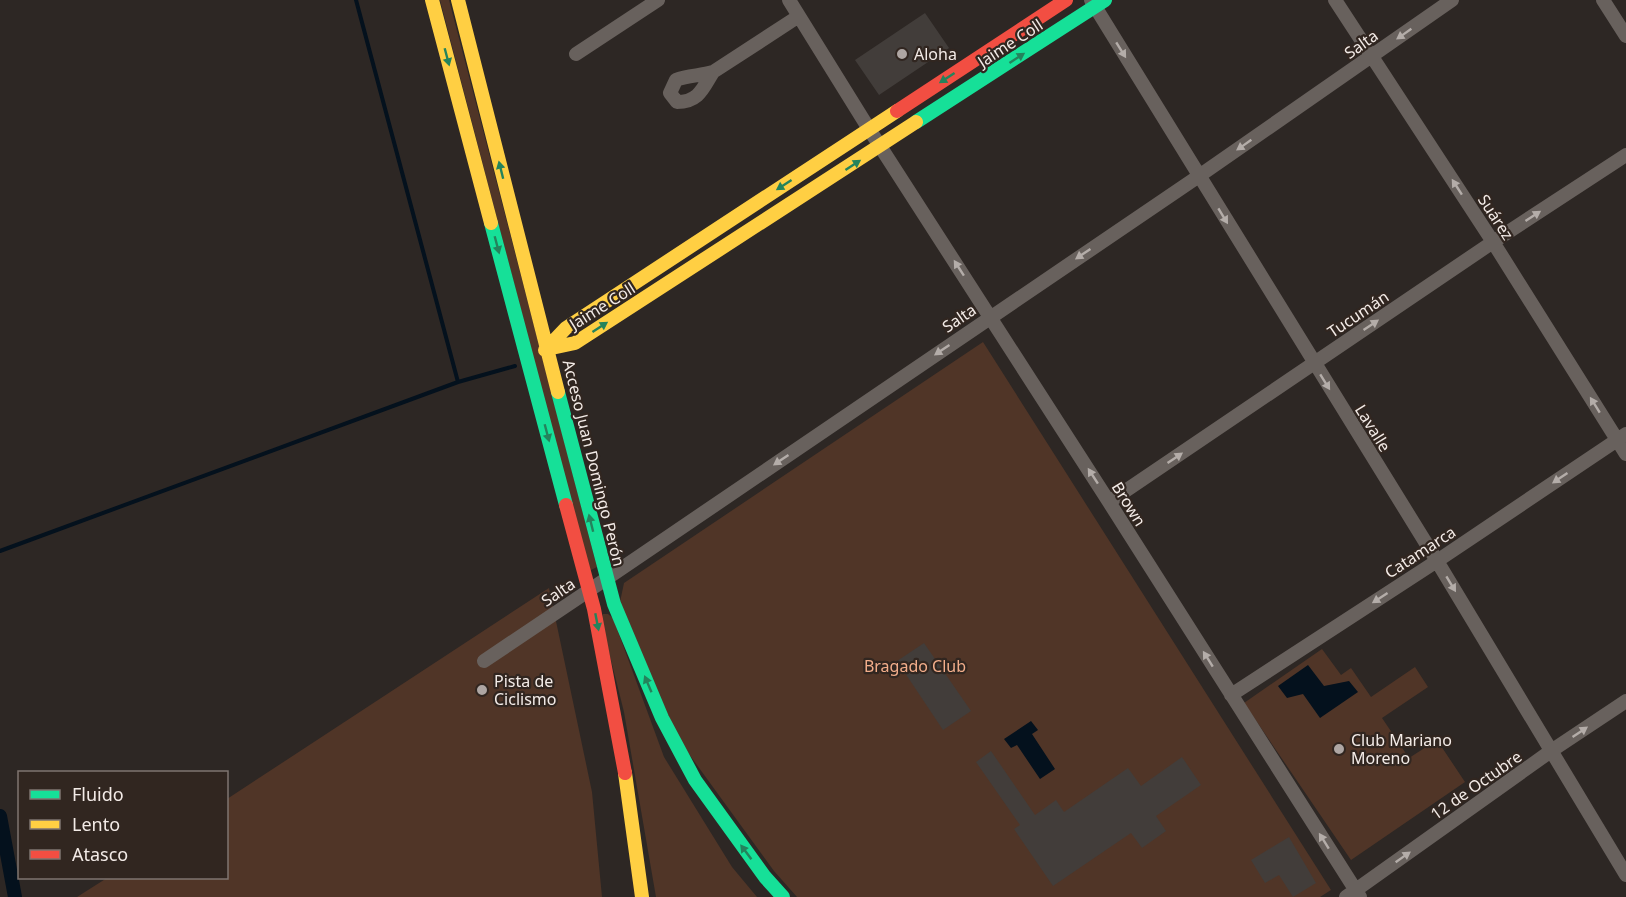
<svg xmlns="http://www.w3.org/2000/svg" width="1626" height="897" viewBox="0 0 1626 897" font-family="'Noto Sans',sans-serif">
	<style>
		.green { fill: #503527 }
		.water { fill: #04111d }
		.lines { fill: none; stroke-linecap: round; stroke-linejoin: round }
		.stream { stroke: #04111d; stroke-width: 4 }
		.canal { stroke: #04111d; stroke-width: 14 }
		.building { fill: #423d3a }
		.street { stroke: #68615d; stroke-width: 14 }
		.fast { stroke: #16e098; stroke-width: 14 }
		.slow { stroke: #ffcf43; stroke-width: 14 }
		.jam { stroke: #f24e42; stroke-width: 14 }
		.oneway { fill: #b4ada9 }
		.oneway2 { fill: #24835c }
		.poi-dot { fill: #aea6a3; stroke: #312620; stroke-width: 2 }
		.labels { text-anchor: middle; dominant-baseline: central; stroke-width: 4.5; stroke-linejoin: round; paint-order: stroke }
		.street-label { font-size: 16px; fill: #f3ebe7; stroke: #312620 }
		.poi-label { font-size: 16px; fill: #f3ebe7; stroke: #312620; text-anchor: start }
		.park-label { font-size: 16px; fill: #f3ae8b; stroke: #312620 }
	</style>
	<rect width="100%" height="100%" fill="#2d2724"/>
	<path class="green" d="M440,0h9l148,567 -8,4z
		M983,342l348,548 -11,7h-523l-23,-26 -96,-132 -58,-137 4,-19z
		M549,588l43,204 10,105h-525l30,-19h119l1,-79z
		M603,614h5l5,4 51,139 68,110 25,30h-101l-32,-185 -23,-92z
		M1322,649l19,26 10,-7 20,29 44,-30 13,20 -46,31 27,40 28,-18 28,42 -114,78 -107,-157z"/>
	<path class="water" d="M1308,665l16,21 25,-5 9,11 -38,26 -17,-24 -16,4 -9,-12z
		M1031,721l7,9 -6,4 23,35 -15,10 -23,-34 -6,3 -7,-9z"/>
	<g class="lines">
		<path class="stream" d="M356,0l102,382
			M0,551l458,-169 57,-16"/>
		<path class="canal" d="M0,816l15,81"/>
	</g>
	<path class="building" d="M925,13l24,35 -70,47 -24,-35z
		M924,643l47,68 -28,19 -46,-69z
		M991,751l44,64 21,-15 8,12 64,-44 13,18 41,-29 19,28 -45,31 10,15 -24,17 -11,-15 -78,53 -39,-57 6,-4 -44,-63z
		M1289,837l27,46 -23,14 -14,-22 -14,8 -14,-23z"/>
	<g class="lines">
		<path class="street" d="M789,0l80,129 240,373 251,395
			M1091,0l346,561 189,314
			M1335,0l158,242 133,212
			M1603,0l23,36
			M576,54l82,-54
			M713,72c-10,16 -14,30 -36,30l-7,-9 6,-13c12,-5 25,-4 37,-8l86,-56
			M1109,502l384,-260 133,-87
			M484,661l122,-82 593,-403 253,-176
			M1231,695l206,-134 189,-127
			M1346,897l205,-146 75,-50"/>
		<path class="fast" d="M916,122l189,-122
			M491,223l75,282
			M558,392l56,212 48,114 33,62 70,97 18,20"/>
		<path class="slow" d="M432,0l59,223
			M458,0l100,392
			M547,349l28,-6 341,-221
			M545,350l21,-22 331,-217
			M625,773l17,124"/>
		<path class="jam" d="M897,111l169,-111
			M566,505l28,104 31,164"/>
	</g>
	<defs><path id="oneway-solid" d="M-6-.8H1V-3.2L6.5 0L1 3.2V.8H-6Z" transform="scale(1.5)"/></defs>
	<g class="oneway">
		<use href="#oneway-solid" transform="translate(1404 34) rotate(145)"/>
		<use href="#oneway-solid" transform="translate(1121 50) rotate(58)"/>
		<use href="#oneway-solid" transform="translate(1244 145) rotate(145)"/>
		<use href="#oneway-solid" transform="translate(1457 187) rotate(-123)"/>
		<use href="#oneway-solid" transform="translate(1223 216) rotate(59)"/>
		<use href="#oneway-solid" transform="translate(1533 216) rotate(-33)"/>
		<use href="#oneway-solid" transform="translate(1083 254) rotate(146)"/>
		<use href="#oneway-solid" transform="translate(959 268) rotate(-123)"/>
		<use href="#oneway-solid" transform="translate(1371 325) rotate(-34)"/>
		<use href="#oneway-solid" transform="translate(942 350) rotate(146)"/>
		<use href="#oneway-solid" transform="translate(1325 382) rotate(58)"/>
		<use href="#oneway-solid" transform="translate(1595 405) rotate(-122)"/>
		<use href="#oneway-solid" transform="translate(1175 458) rotate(-34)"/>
		<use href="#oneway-solid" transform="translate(781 460) rotate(146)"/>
		<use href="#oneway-solid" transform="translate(1093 476) rotate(-123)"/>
		<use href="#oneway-solid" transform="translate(1560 478) rotate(146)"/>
		<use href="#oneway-solid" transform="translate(1451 584) rotate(59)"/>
		<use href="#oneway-solid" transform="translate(1380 598) rotate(147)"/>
		<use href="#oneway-solid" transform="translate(1208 659) rotate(-122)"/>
		<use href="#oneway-solid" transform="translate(1580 732) rotate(-34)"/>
		<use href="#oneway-solid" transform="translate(1324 841) rotate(-122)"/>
		<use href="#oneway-solid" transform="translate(1403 857) rotate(-35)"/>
	</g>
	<g class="oneway2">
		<use href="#oneway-solid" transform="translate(447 57) rotate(75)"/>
		<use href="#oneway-solid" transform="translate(1017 58) rotate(-33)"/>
		<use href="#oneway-solid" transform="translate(947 78) rotate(147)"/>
		<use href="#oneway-solid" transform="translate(853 165) rotate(-33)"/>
		<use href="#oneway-solid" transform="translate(501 170) rotate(-104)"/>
		<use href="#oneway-solid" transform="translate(784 185) rotate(147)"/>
		<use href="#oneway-solid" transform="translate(497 245) rotate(75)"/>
		<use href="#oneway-solid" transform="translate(600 327) rotate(-33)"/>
		<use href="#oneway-solid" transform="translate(547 433) rotate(75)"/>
		<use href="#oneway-solid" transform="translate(591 523) rotate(-104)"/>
		<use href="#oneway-solid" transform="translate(597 622) rotate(79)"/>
		<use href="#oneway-solid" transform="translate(648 684) rotate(-113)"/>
		<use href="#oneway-solid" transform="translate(746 852) rotate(-127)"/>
	</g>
	<g class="poi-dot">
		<circle cx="902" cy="54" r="6"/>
		<circle cx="482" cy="690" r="6"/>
		<circle cx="1339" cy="749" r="6"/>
	</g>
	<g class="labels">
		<g class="street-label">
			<text transform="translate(1010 43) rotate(-33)">Jaime Coll</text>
			<text transform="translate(1361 44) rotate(-35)">Salta</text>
			<text transform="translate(1496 217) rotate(57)">Suárez</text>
			<text transform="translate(602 306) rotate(-32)">Jaime Coll</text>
			<text transform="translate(1358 314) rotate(-34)">Tucumán</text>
			<text transform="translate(959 318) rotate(-34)">Salta</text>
			<text transform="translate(1373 428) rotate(58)">Lavalle</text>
			<text transform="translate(594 463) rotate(76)">Acceso Juan Domingo Perón</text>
			<text transform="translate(1129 504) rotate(58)">Brown</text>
			<text transform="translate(1420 552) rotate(-33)">Catamarca</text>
			<text transform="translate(558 592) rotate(-34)">Salta</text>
			<text transform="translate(1476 785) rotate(-35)">12 de Octubre</text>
		</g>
		<g class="poi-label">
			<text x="914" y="54">Aloha</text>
			<text x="494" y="681">Pista de<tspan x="494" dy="18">Ciclismo</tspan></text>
			<text x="1351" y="740">Club Mariano<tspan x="1351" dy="18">Moreno</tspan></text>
		</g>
		<g class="park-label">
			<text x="915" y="666">Bragado Club</text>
		</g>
	</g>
	<rect x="18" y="771" width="210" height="108" fill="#312620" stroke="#7f7570" stroke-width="1.5"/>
	<rect x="30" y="790" width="30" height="9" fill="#16e098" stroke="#7f7570" stroke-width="1.5"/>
	<text x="72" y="801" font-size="18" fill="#f3ebe7">Fluido</text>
	<rect x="30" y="820" width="30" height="9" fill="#ffcf43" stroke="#7f7570" stroke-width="1.5"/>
	<text x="72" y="831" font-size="18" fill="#f3ebe7">Lento</text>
	<rect x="30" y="850" width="30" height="9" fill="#f24e42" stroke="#7f7570" stroke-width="1.5"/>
	<text x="72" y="861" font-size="18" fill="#f3ebe7">Atasco</text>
</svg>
